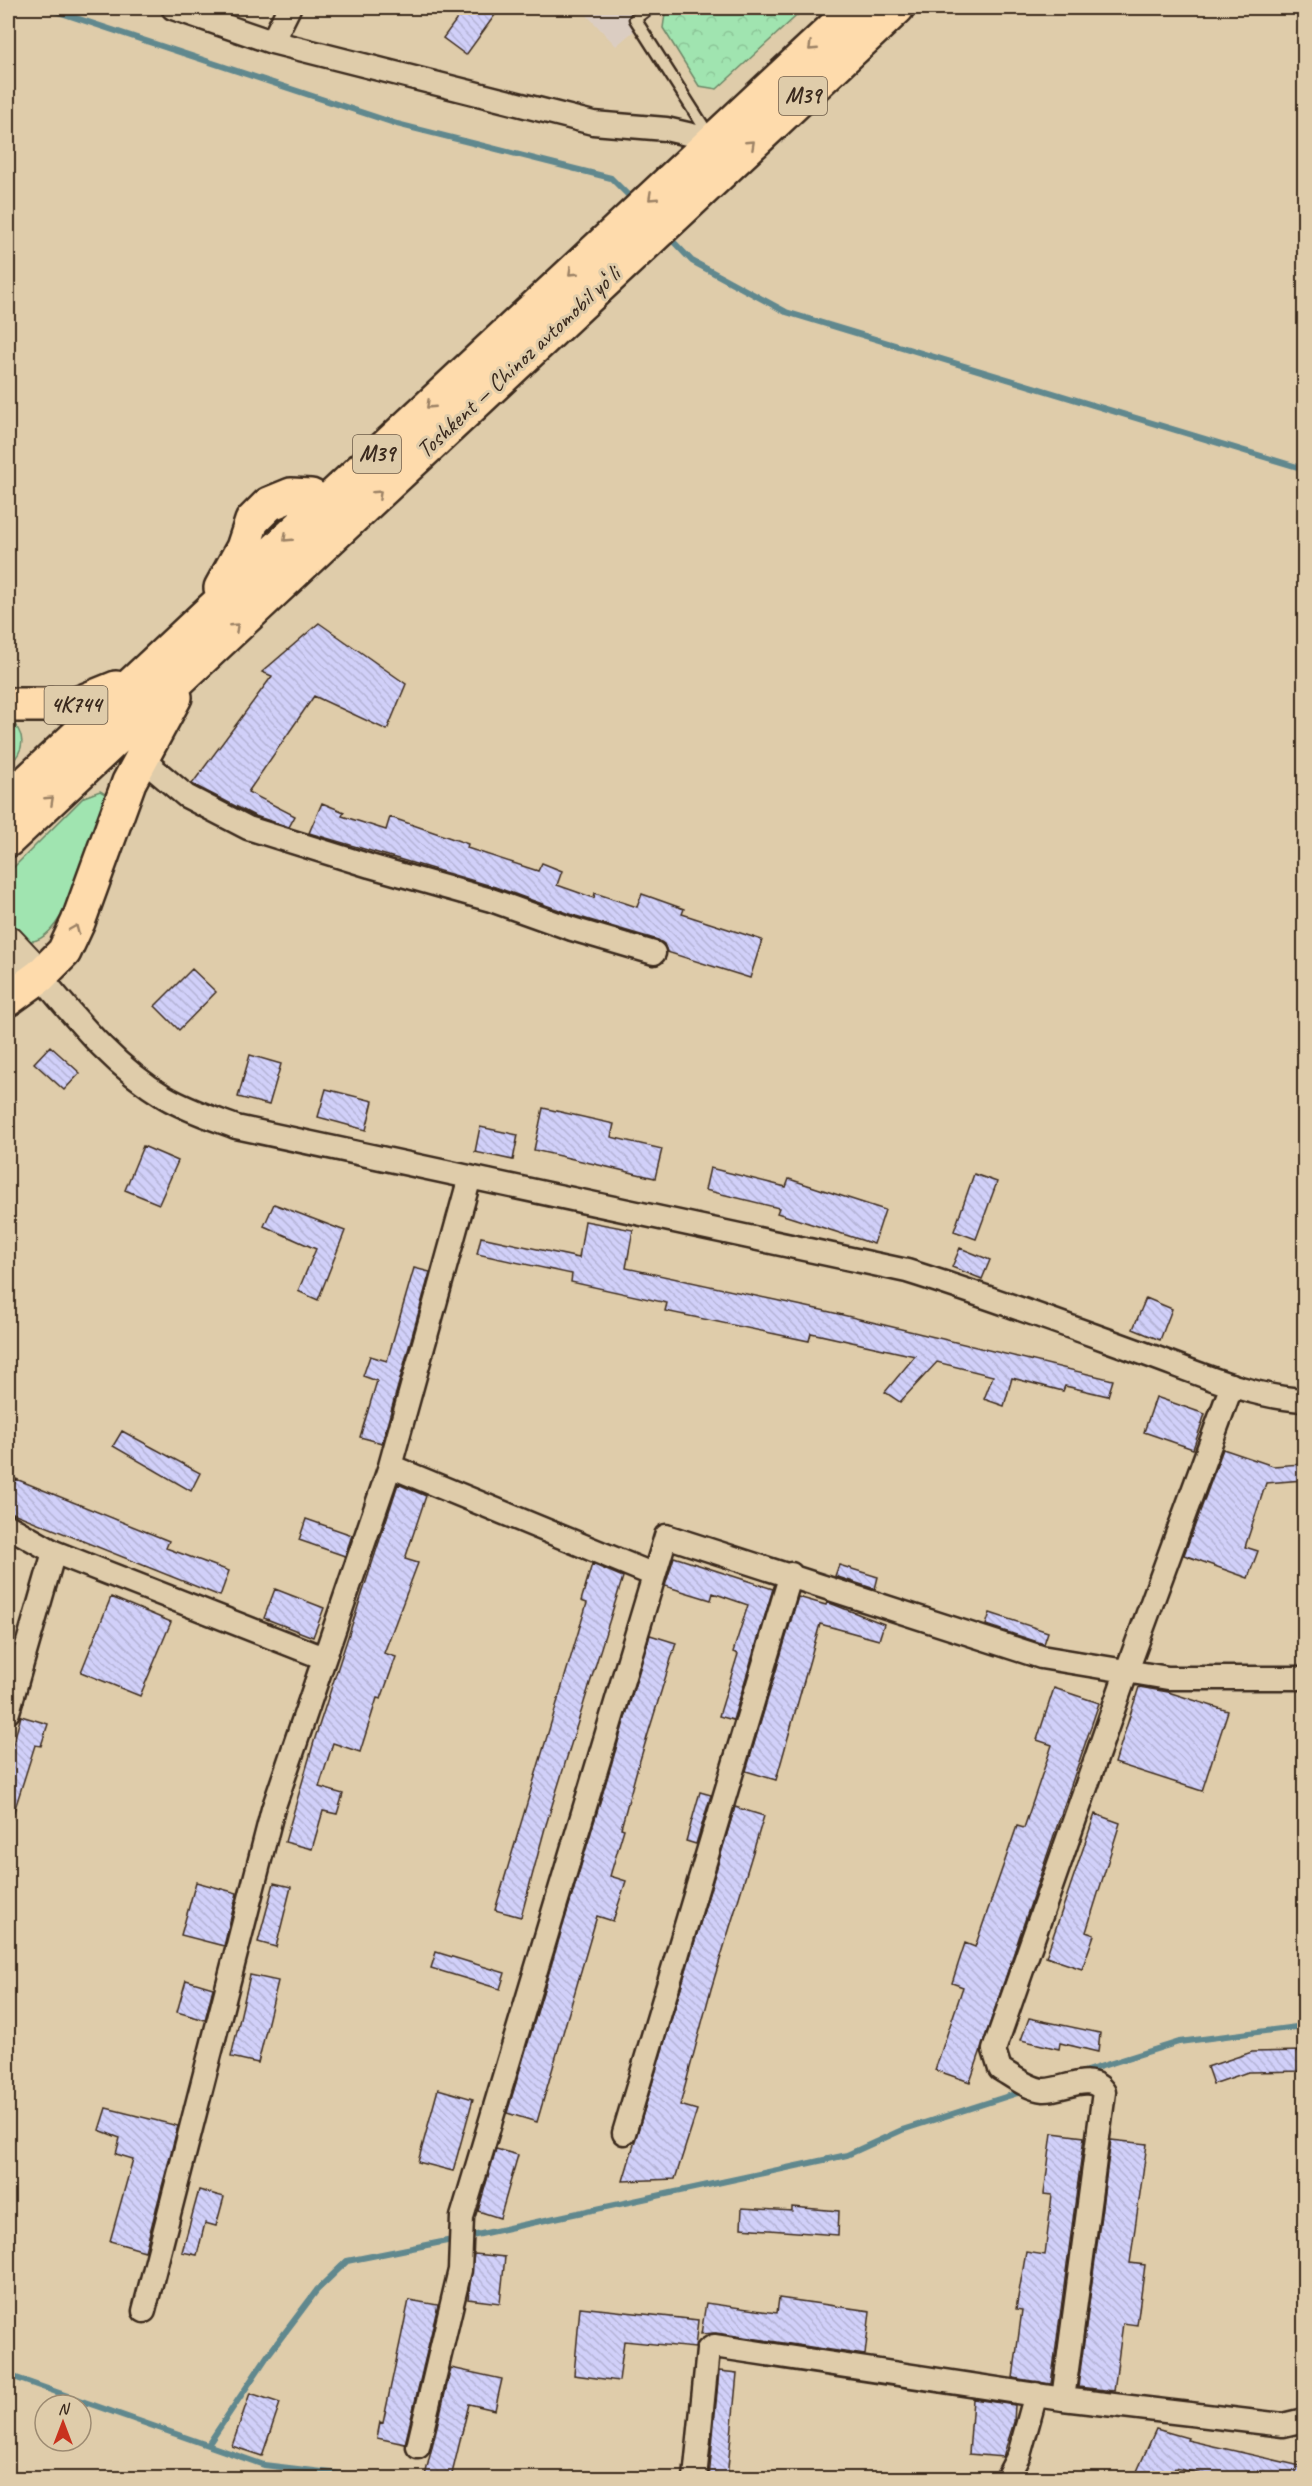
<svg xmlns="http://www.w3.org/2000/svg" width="1312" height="2486" viewBox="0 0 1312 2486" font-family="Caveat,sans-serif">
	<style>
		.built { fill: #dbcdc2 }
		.green { fill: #a0e4b0; stroke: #6e8767; stroke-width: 1.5 }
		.forest { fill: url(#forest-crowns); stroke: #6e8767; stroke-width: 1.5 }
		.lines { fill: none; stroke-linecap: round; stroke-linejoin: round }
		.stream { stroke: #61888e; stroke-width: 6 }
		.building { fill: url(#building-back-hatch); stroke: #3b2a1e; stroke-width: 1.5 }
		.service-casing { stroke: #3b2a1e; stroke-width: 15 }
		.minor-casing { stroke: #3b2a1e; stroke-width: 27 }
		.secondary-casing { stroke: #3b2a1e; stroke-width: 36 }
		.trunk-casing { stroke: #3b2a1e; stroke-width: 38 }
		.service { stroke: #dfccaa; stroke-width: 10 }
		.minor { stroke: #dfccaa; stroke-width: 22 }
		.secondary { stroke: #dfccaa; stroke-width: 32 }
		.trunk { stroke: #fedbac; stroke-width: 33 }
		.oneway { stroke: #9c8265 }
		.labels { text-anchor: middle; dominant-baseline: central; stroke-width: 6; stroke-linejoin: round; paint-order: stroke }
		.shield { fill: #dfccaa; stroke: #6c5b48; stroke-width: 1.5 }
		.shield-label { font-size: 22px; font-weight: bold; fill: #3b2a1e }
		.street-label { font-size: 24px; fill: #3b2a1e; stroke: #dfccaa }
	</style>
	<defs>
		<pattern id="forest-crowns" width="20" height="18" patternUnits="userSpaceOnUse" patternTransform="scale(1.5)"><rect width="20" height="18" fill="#a0e4b0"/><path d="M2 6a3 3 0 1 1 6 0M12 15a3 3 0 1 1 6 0" fill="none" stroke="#8bc497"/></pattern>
		<pattern id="building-back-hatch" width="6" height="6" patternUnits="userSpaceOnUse" patternTransform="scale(1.5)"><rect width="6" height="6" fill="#d1d0f9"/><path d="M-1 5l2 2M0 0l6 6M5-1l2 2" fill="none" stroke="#b4b3d5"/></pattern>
	</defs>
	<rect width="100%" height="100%" fill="#dfccaa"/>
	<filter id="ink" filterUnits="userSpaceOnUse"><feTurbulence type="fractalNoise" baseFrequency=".0167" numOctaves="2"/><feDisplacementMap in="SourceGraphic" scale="12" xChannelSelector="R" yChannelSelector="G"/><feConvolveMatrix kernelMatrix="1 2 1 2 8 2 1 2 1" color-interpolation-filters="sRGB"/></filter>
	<g filter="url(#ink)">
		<path class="built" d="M580,8h81l-45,38z"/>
		<path class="green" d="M8,717c19,18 18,32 0,50z
			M100,791l7,4c-10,30 -43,161 -84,145 -23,-8 -15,-47 -15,-67l76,-76z"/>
		<path class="forest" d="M673,8h132l-88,81 -18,-3 -36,-58 2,-14z"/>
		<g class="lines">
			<path class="stream" d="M46,8l351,116 214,54 23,23
				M668,236l24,25 94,51 518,157
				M1080,2073l99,-31 125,-16
				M467,2237l380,-82 55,-25 122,-39
				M8,2375l256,90 109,13
				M208,2445l60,-90 49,-65 30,-29 110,-22"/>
		</g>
		<path class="building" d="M465,8h35l-34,47 -23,-17z
			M319,623l87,61 -19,46 -73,-34 -66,96 47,24 -6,11 -34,-11 -63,-32 80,-108 -10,-4z
			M322,803l22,9 -2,4 44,14 4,-13 78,27 -1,4 71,23 4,-8 20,8 -5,14 37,13 1,-5 42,14 5,-13 42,15 -2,5 80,26 -12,38 -83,-26 -3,-8 -6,-4 -82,-24 -81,-29 -186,-54z
			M192,969l24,23 -37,38 -24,-24z
			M50,1046l30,27 -16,17 -30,-27z
			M250,1055l31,9 -12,41 -31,-8z
			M326,1089l47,12 -7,29 -48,-13z
			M543,1108l71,16 -3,13 51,12 -7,29 -121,-28z
			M480,1127l38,8 -5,25 -38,-8z
			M143,1146l35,15 -19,43 -34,-14z
			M710,1168l76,19 3,-8 96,31 -11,34 -97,-31 2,-5 -74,-18z
			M974,1174l23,8 -21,57 -22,-8z
			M274,1204l71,27 -27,69 -20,-9 18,-42 -52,-23z
			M585,1221l48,9 -7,38 200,43 287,69 -5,16 -43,-10 -2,5 -51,-13 -8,28 -20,-7 9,-23 -56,-14 -37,40 -15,-10 30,-36 -104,-23 -2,8 -144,-30 2,-8 -96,-21 1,-8 -95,-20 4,-17 98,21z
			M960,1248l30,12 -8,19 -30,-12z
			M414,1268l16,4 -48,171 -22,-6 17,-56 -14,-5 7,-20 17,5z
			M1146,1298l26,11 -12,31 -27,-11z
			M1156,1397l49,17 -12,35 -49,-17z
			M122,1431l78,42 -9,18 -78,-45z
			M1223,1449l50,17 29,-2 1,16 -37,3 -21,64 13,4 -10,27 -64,-23z
			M16,1479l153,62 -3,7 63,23 -9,25 -212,-85v-11z
			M398,1484l28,12 -21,63 13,4 -34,90 12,4 -15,42 -4,-1 -17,54 -27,-9 -14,44 24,7 -6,20 -14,-3 -11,38 -27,-7 30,-104z
			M306,1519l46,16 -7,21 -46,-16z
			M674,1557l99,32 -40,131 -14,-4 19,-62 -5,-2 15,-47 -35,-12 -2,7 -46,-14z
			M592,1564l31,13 -78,251 -24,89 -26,-7 92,-307 -6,-2z
			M839,1565l39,12 -3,12 -40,-13z
			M275,1589l49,19 -11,29 -49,-19z
			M111,1597l60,25 -31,74 -59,-24z
			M798,1597l28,8 1,-3 57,22 -5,16 -59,-16 -44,156 -30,-9z
			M990,1613l58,19 -4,12 -58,-19z
			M650,1635l26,8 -40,130 -15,55 3,1 -14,47 16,5 -13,40 -16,-5 -60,206 -30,-9z
			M1139,1687l29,5 60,19 -26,80 -87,-28z
			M1054,1688l45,15 -129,379 -35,-12 28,-83 -11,-4 13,-40 10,4 42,-121 7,2 28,-83 -15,-5z
			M21,1716l27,8 -7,22 -6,-1 -24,76 -3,-1v-58z
			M700,1792l11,3 -15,49 -10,-3z
			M735,1807l29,9 -53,173 -31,116 17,5 -22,69 -52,2z
			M1095,1814l25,9 -34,109 8,3 -12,34 -36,-12z
			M196,1882l41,11 -13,53 -43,-11z
			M274,1883l17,4 -15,60 -18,-5z
			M436,1952l69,21 -5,16 -69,-21z
			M250,1975l28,6 -20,82 -27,-6z
			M186,1980l27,8 -8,32 -28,-8z
			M1029,2018l71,15 -2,19 -38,-9 -1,6 -38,-9z
			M1305,2051v20l-57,1 -35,12 -6,-17 45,-15z
			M438,2089l35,10 -20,72 -35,-9z
			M106,2108l72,18 -33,125 -35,-10 23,-82 -17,-5 4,-16 -21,-8z
			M1052,2133l32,4 -33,247 -38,-6 9,-68 -6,-1 10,-57 19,3 7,-60 -8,-1z
			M1111,2140l36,4 -17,119 15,2 -8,60 -14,-2 -9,68 -36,-4z
			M496,2149l22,6 -18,63 -22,-7z
			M199,2190l25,7 -8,29 -11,-3 -8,32 -15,-3z
			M792,2207l47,4 -1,24 -97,-7 1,-20 50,3z
			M474,2254l31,3 -5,46 -32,-4z
			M779,2298l91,13 -5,44 -149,-22 -15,1 5,-31 71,10z
			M409,2300l29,5 -33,139 -28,-6 3,-16 3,1z
			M580,2307l118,13 -3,28 -71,-7 -5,40 -45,-6z
			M451,2368l51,11 -7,31 -26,-6 -18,74h-14l-12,-2z
			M719,2371l18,2 -10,105h-18z
			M250,2393l30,10 -18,53 -30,-10z
			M973,2399l42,6 -1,17 -11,35 -34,-3z
			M1156,2429l32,9 -1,2 118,27v11h-85l-45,-10 -5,10h-36z"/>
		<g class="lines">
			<defs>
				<path id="service" d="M649,8l-14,11 76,119"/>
				<path id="minor" d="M173,8l99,34 321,81 73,6 47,11
					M272,42l17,-34
					M141,758l45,38 62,32 122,38 121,34 81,29 82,24
					M40,976c37,44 74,91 125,121 22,13 47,21 71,30l671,144c81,25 161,55 241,84 50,18 102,42 156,45
					M390,1466l264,109
					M8,1526l46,26
					M8,1712l46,-160 270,106
					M624,2133l167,-559
					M144,2311l129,-502 117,-343 80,-289
					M1063,2399l41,-307c-13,-21 -41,-1 -61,-2 -14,-1 -31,-14 -43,-21l-6,-19 132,-377 106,-288
					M418,2447l42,-177 2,-53 204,-681 375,121 127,21h136
					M695,2478l13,-128 6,-4 349,53 220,26 21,-5
					M1007,2478l12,-23 17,-61"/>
				<path id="secondary" d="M8,942l32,34"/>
				<path id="trunk" d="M221,588l22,-40 9,-27 17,-17 22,-9 20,1 13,8 10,16
					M8,705h66l42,-17
					M8,800l847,-792
					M8,840l889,-832
					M8,999l32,-23 24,-24 14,-30 51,-140 46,-85"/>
			</defs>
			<use href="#service" class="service-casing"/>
			<use href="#minor" class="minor-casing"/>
			<use href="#secondary" class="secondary-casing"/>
			<use href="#trunk" class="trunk-casing"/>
			<use href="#service" class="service"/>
			<use href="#minor" class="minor"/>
			<use href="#secondary" class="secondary"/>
			<use href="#trunk" class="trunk"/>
		</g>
		<defs><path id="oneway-chevron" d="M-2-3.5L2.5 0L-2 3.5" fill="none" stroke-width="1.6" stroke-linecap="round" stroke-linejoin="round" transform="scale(1.5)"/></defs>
		<g class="oneway">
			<use href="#oneway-chevron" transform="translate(812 47) rotate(137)"/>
			<use href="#oneway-chevron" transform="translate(751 144) rotate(-43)"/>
			<use href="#oneway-chevron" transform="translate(652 197) rotate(137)"/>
			<use href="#oneway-chevron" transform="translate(572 272) rotate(137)"/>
			<use href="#oneway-chevron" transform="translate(430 405) rotate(137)"/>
			<use href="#oneway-chevron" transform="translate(378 494) rotate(-43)"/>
			<use href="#oneway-chevron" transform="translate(287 538) rotate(137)"/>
			<use href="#oneway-chevron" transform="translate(235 627) rotate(-43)"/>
			<use href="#oneway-chevron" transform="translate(50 800) rotate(-43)"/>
			<use href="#oneway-chevron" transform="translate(75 929) rotate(-67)"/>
		</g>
	</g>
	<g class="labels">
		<g class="shield">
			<rect x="779" y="77" width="48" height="38" rx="4.5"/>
			<rect x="353" y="435" width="48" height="38" rx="4.5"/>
			<rect x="44.5" y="686" width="63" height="38" rx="4.5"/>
		</g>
		<g class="shield-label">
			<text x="803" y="96">M39</text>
			<text x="377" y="454">M39</text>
			<text x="76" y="705">4К744</text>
		</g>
		<g class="street-label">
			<text transform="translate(518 362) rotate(-43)">Toshkent — Chinoz avtomobil yoʻli</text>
		</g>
	</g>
	<rect width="1312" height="2486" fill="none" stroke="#dfccaa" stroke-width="30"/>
	<rect x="15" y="15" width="1282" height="2456" fill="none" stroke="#3b2a1e" stroke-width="2" filter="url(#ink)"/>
	<g transform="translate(63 2423)"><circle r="28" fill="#dfccaa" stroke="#9d8b72" stroke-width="1.5"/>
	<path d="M0-4.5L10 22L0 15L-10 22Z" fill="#c8321e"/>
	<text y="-9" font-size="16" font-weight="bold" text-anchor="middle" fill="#3b2a1e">N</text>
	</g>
</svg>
